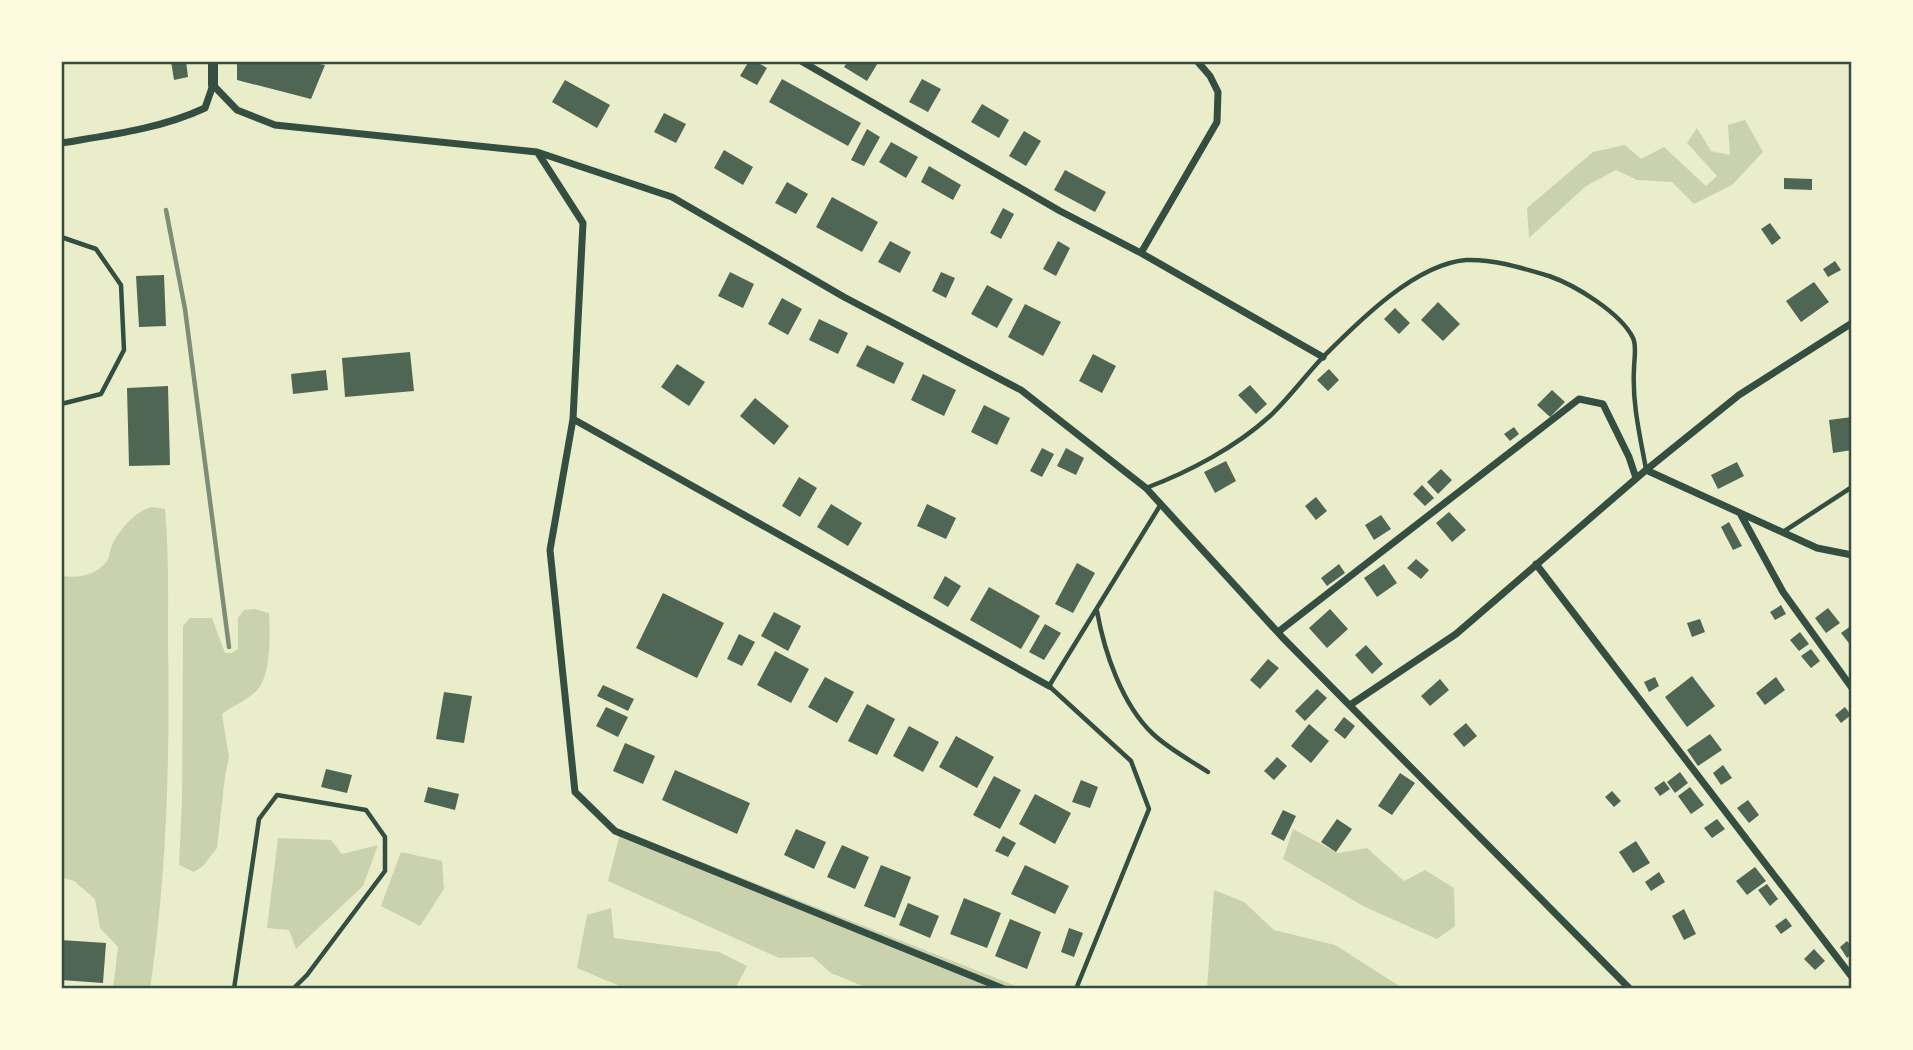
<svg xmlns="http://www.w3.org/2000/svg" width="1913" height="1050" viewBox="0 0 1913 1050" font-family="'DM Sans',sans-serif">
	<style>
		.green { fill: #cad2ad }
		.building { fill: #4f6655 }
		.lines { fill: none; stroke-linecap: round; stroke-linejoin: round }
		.service { stroke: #344e41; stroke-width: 4.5 }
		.minor { stroke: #344e41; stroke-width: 7 }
		.tertiary { stroke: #344e41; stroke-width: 10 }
		.rail { stroke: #7c8e77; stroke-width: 4.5 }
		.neatline { fill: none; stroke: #344e41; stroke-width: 2.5 }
	</style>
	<rect width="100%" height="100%" fill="#e9edc9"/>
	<path class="green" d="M1745,120l18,32 -31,33 -38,19 -22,-22 -35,-2 -21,-10 -30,16 -57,52 -2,-30 66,-56 32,-7 16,14 23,-12 42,39 11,-10 -30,-33 10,-15 14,23 19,4 -2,-30z
		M152,507l13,2c4,44 3,89 3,133 2,116 -1,232 -18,347h-37l5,-42 -18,-19 -5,-29 -21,-18 -13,-4v-301c17,2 35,0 46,-15 3,-5 3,-11 5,-16 8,-16 23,-34 40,-38z
		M255,609l14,4c1,21 3,66 -15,80 -10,9 -22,13 -32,21l7,43 -4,19 -8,72 -14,18 -9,6 -15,-7 3,-65 1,-174 7,-8h22l13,35h7l6,-4v-31l6,-8z
		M1293,829l45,24 29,-5 37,33 21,-11 29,18 1,38 -18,13 -72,-32 -82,-48z
		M621,830l395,156 3,3h-149l-39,-16 -18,-16 -34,1 -171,-77z
		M278,838l53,2 11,14 36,-9 -15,41 -67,63 -7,-19 -22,-2z
		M401,852l41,9 2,28 -24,37 -39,-20z
		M1214,890l30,12 30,28 61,15 69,44h-197z
		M611,908l3,30 105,14 28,14 -12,23h-108l-50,-21 10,-53z"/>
	<path class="building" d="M171,61h15l2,16 -14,3z
		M237,61h67l21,4 -14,34 -74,-19z
		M749,61h6l12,7 -10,17 -17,-9z
		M848,61h31l-12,20 -23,-14z
		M782,79l79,44 -13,23 -79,-44z
		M922,79l19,10 -13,23 -19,-10z
		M565,80l45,25 -13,23 -45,-26z
		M982,104l27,16 -10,18 -28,-16z
		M664,113l22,11 -10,19 -22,-11z
		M867,129l13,8 -16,29 -13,-6z
		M1024,131l17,10 -15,25 -17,-10z
		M891,142l27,15 -12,21 -27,-16z
		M724,150l29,17 -10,18 -29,-17z
		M929,166l32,19 -8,15 -32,-18z
		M1065,170l41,22 -11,20 -41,-22z
		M1784,178l28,1v11l-28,-1z
		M787,182l21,12 -12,20 -21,-11z
		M832,197l46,25 -16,30 -46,-25z
		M1003,208l11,6 -13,25 -11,-6z
		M1770,223l11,15 -9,7 -11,-16z
		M890,241l21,11 -11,21 -22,-11z
		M1058,241l12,7 -14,28 -13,-7z
		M1835,261l6,9 -13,7 -5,-8z
		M730,272l24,12 -11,24 -25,-12z
		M941,272l14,6 -9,20 -14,-7z
		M164,275l2,51 -27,1 -3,-51z
		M1814,282l15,20 -28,20 -15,-21z
		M987,285l26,14 -16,29 -26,-14z
		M782,298l20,11 -14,26 -20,-11z
		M1438,302l22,22 -17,17 -22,-21z
		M1025,304l36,18 -18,34 -35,-19z
		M1395,308l15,15 -11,11 -15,-15z
		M819,319l29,14 -10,21 -29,-14z
		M867,345l37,18 -10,21 -38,-18z
		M410,352l4,39 -69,6 -3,-39z
		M1093,354l23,12 -14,27 -23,-12z
		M677,364l28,18 -16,24 -28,-19z
		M1329,369l10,11 -11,11 -11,-11z
		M326,370l2,20 -35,4 -2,-20z
		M923,374l33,16 -12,26 -33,-16z
		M1250,385l17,19 -11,10 -18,-19z
		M168,386l2,79 -41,1 -2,-78z
		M1552,390l13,12 -15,15 -13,-12z
		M755,398l34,28 -15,19 -34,-29z
		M984,405l26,13 -13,27 -26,-13z
		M1852,417v33l-19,3 -4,-33z
		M1514,427l5,7 -9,7 -6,-7z
		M1042,448l12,6 -12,23 -12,-6z
		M1066,448l18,10 -8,17 -19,-9z
		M1226,461l10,20 -21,12 -11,-21z
		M1737,462l7,14 -26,13 -7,-14z
		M1441,469l11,11 -14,14 -11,-12z
		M799,477l18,11 -17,29 -18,-11z
		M1422,485l12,13 -9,8 -12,-12z
		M1316,497l11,14 -11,9 -11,-14z
		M831,504l31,19 -14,23 -31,-19z
		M927,504l29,14 -10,21 -29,-13z
		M1449,512l17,18 -14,12 -16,-19z
		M1381,515l10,14 -17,11 -9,-15z
		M1729,522l13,24 -9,4 -12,-23z
		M1416,559l13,11 -8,9 -14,-11z
		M1077,563l18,10 -22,40 -18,-9z
		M1339,564l6,9 -18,13 -6,-8z
		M1384,564l13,19 -20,14 -13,-19z
		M945,576l16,10 -13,21 -15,-9z
		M989,587l51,29 -19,33 -51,-29z
		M663,593l61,30 -27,55 -61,-30z
		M1781,605l5,9 -11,6 -5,-8z
		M1828,608l12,15 -14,10 -11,-15z
		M1330,609l18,20 -21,19 -18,-20z
		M774,612l27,14 -13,25 -27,-15z
		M1700,619l5,13 -13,5 -5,-14z
		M1045,624l16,9 -17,27 -15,-8z
		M1852,625v22l-11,-14z
		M1800,632l9,12 -10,7 -9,-11z
		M739,634l16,8 -13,24 -15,-7z
		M1366,645l17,19 -11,10 -17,-19z
		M1811,649l9,12 -9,7 -10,-12z
		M775,651l34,18 -18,34 -34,-18z
		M1268,659l11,9 -19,21 -10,-9z
		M1692,676l23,30 -28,21 -22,-30z
		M825,677l29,15 -17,31 -29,-16z
		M1655,677l4,9 -10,6 -5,-10z
		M1776,677l9,13 -20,15 -9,-12z
		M1440,679l9,11 -19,16 -9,-10z
		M603,685l31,14 -6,12 -31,-15z
		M1317,689l10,9 -22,23 -10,-10z
		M444,692l28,4 -8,47 -28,-4z
		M867,704l28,15 -18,36 -29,-14z
		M606,707l22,10 -10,20 -22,-11z
		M1845,707l6,8 -10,8 -6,-8z
		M1344,717l11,9 -10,13 -11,-9z
		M1466,723l11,13 -13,11 -11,-13z
		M1309,724l20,17 -18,22 -20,-17z
		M909,726l30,16 -16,30 -30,-16z
		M1710,734l12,16 -24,16 -11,-16z
		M956,736l38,21 -17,31 -38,-21z
		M625,743l30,13 -12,28 -30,-13z
		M1277,757l10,9 -13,14 -10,-9z
		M1723,765l9,13 -11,7 -8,-12z
		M326,769l26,6 -5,18 -26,-6z
		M675,770l75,33 -13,31 -75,-34z
		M1680,772l8,11 -13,10 -8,-11z
		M1400,773l15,10 -23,32 -14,-9z
		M994,776l27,14 -21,39 -27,-14z
		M1081,780l17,7 -8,21 -18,-6z
		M1664,781l6,8 -10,7 -6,-8z
		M428,787l31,7 -4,16 -31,-8z
		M1690,787l14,18 -13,9 -13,-18z
		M1612,791l9,10 -7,6 -9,-10z
		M1035,794l36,19 -16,31 -36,-20z
		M1748,800l11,15 -10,8 -12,-15z
		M1283,810l13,6 -12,25 -13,-7z
		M1337,819l15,10 -16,23 -15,-10z
		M1717,819l8,10 -13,9 -8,-10z
		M796,829l30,13 -12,27 -30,-14z
		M1003,836l13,7 -8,14 -13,-6z
		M1636,841l14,22 -17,10 -14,-21z
		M842,845l27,12 -14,32 -28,-12z
		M881,865l30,12 -16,41 -31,-12z
		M1025,865l44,21 -14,28 -44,-20z
		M1755,867l11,14 -19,14 -11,-14z
		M1659,872l6,10 -14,9 -6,-9z
		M1767,884l11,15 -8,7 -12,-16z
		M964,898l37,15 -14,35 -37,-14z
		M908,903l31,13 -9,22 -31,-13z
		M1684,909l12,25 -12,6 -12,-24z
		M1786,918l6,8 -11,8 -6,-8z
		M1010,919l31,13 -14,37 -32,-13z
		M1069,928l14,5 -9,24 -13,-5z
		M61,940l45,3 -3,40 -42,-3z
		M1847,941l5,6v7l-5,4 -7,-11z
		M1814,949l11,12 -10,9 -11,-11z"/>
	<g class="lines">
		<path class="service" d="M61,237l35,12 25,36 3,65 -23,44 -40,10
			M1146,488c43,-16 90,-41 124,-72 19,-18 35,-40 53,-59 35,-35 92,-93 143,-97 28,-1 56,8 83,16 26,9 72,37 84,62 4,8 1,22 1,31 -2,34 6,67 12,100
			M1783,532l69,-45
			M1097,611c7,40 25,94 56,123 16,15 37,26 55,38
			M234,989l25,-170 18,-24 89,15 19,27v34l-78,104 -14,14
			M1076,989l73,-180 -18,-48 -82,-75 112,-182"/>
		<path class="minor" d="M801,61l259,150 81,42 182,104
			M61,143c49,-8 99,-14 144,-35l8,-23 24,25 38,15 262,27 135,45 172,100 177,93 125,98 137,150 347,351
			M538,153l45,70 -10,196 -23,131 25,242 40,39 389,158
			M1141,253l76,-131 1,-30 -8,-16 -13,-15
			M573,419l476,267
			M1646,470l171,78 35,7
			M1741,515l42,77 69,96
			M1536,564l316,413
			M1278,632l301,-233 24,5 26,53 7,21
			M1350,705l106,-71 190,-164 93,-75 113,-72"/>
		<path class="tertiary" d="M213,85v-24"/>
		<path class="rail" d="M166,210l19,99 44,338"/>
	</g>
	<rect width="1913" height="1050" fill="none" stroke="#fefae0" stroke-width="126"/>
	<rect x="63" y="63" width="1787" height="924" class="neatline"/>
</svg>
